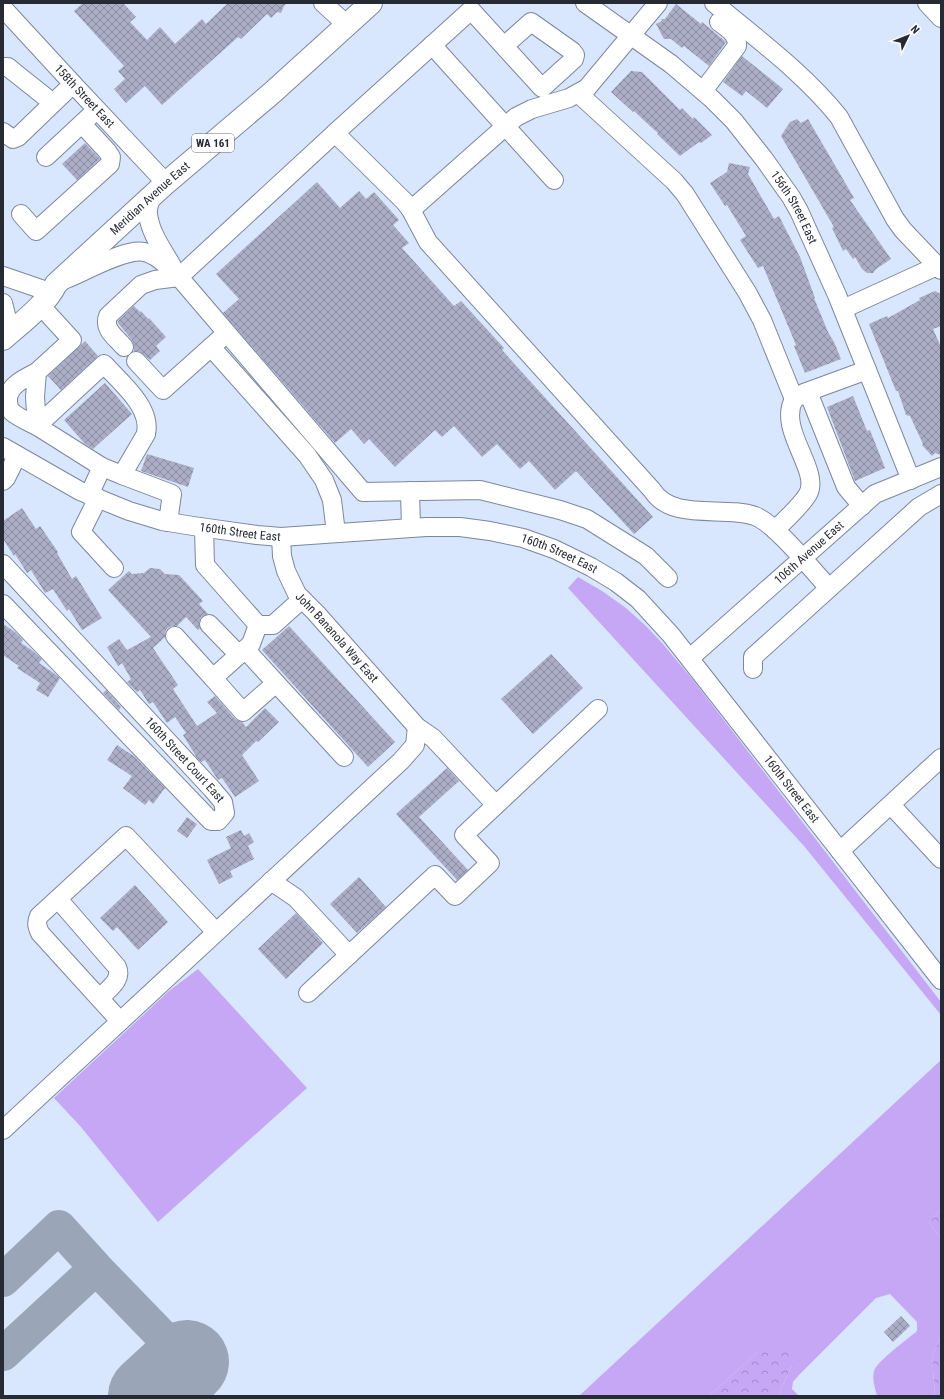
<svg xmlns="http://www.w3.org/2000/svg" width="944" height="1399" viewBox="0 0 944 1399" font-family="'Roboto Condensed',sans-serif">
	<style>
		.grass { fill: #c6a7f6 }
		.forest { fill: url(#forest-crowns) }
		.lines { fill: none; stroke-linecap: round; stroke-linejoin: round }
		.taxiway { stroke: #9aa5b8; stroke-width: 34 }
		.runway { stroke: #9aa5b8; stroke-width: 84 }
		.building { fill: url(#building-cross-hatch) }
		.minor-casing { stroke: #7b879d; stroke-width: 20 }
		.major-casing { stroke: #7b879d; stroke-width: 24 }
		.minor { stroke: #fff; stroke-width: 18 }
		.major { stroke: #fff; stroke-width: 22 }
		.labels { text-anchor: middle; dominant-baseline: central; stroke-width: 3.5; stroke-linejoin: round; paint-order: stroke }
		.shield { fill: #fff; stroke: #666a70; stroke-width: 1 }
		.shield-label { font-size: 11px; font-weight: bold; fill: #252a33 }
		.street-label { font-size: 12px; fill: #252a33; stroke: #fff }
	</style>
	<defs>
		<pattern id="forest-crowns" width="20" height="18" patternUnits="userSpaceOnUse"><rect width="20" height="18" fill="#c6a7f6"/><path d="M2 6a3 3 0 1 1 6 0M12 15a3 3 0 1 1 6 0" fill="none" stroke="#a188c8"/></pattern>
		<pattern id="building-cross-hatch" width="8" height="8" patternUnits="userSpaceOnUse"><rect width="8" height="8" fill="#abadc6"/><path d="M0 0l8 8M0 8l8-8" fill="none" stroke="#8b8da1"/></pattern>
	</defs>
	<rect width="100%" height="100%" fill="#d8e6fe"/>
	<path class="grass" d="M578,577l24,14 24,17 20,18 17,18 30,36 248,322v13l-137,-169 -236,-258z
		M198,969l109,119 -149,134 -77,-95 -27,-29 115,-107z
		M941,1060v149l-12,14 12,15v97l-9,22 3,39h-58c-2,-8 -5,-16 -3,-25 3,-10 34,-32 43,-40v-9l-27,-28 -14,4 -77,77 -6,7 -1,7 7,7h-21l16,-36 -36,-8 -49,44h-130z"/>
	<path class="forest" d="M941,1209v29l-12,-15z
		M941,1335v61h-6l-3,-39z
		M783,1347l11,13 -16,36h-69l49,-44z"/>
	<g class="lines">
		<path class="taxiway" d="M3,1280l56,-53 37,41
			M3,1354l93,-86 91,94"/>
		<path class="runway" d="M150,1396l37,-34"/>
	</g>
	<path class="building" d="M83,3h40l13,14 -6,5 17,18 13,-13 15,17 27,-25 4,5 22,-21h59l-3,3 -3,7 -4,-1 -6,6 -4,-4 -26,25 -3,-2 -76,68 -17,-19 -19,17 -12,-14 11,-10 -7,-8 6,-5 -50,-55z
		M676,4l25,20 1,-2 24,20 -17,24 -25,-20 -2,2 -11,-9h-7l-8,-15 6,-3 -1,-2h4z
		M742,56l41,33 -16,19 -21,-17 -4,5 -19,-14z
		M631,71l11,1 38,38 2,-2 11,11 1,-2 18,18 -11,8 -2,-1 -19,14 -23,-22 1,-1 -8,-7 -16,-15 -1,1 -22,-20z
		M797,119l4,4 7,-4 46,79 -4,2 41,59 -15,10 -3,4h-6l-5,-4 -7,-12 -2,2 -7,-10 -3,2 -11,-23 2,-1 -53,-91 9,-14z
		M85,143l15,16 -23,21 -15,-16z
		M729,163l21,4 -2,7 26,45 5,-3 4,8 17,33 15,41h-1l14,34 6,10 7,17 -36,14 -11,-27 2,-1 -33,-79 -5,2 -18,-28 6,-4 -19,-31 -2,1 -15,-23 17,-11z
		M317,182l23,26 19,-17 7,8 8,-7 25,28 -6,5 16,18 -7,5 52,58 7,-5 43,47 -2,2 151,167 -19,17 -58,-63 -21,19 -26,-29 -9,8 -23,-25 -15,13 -28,-31 -12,11 -7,-7 -40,37 -26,-28 -5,5 -13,-15 -16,14 -112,-130 16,-14 -23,-25z
		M935,291l6,3v32l-8,3 8,18v108l-6,-2 -3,3 -10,-11 1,-1 -13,-28 -4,-1 -8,-24h-2l-27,-67 18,-8 1,2 32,-18 -1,-2z
		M134,306l6,6 1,-1 7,8 1,-1 17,19 -10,9 4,5 -10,9 -11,-9h-5v-6l-2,-5 -14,-17v-2z
		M85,341l13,15 -37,34 -13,-14z
		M105,383l27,31 -39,35 -8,-5 -21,-24z
		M853,396l14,35 3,-1 15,38 -30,13 -28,-74z
		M147,454l47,14 -6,19 -47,-16z
		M22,508l14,21 4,-3 18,26 -1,1 15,26 4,-3 26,42 -20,12 -13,-21 -2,2 -14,-22 -8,4 -14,-23 -4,3 -12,-19 -1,2 -11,-17v-18z
		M150,568l10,1 5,5 14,1 24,26 -4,3 9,10 -7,3 -2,5 1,6 -2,2 -12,-13 -9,9h-5l-4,2 -3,4v5l-12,11 25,37 -5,4 24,37 20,-13 -10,-11 8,-6 20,23 7,3 4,5 19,-19 14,14 -21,20 -2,-1 -14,14 17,26 -24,16 -13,-19 -4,2 -13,-20 -4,2 -4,-4 -14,-23 3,-2 -11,-16 -8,6 -14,-21 -4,2 -9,-14 -3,2 -10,-10 4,-3 -9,-16 -4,3 -11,-19 12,-8 8,11 24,-13 -43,-47 21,-19 3,3 12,-1z
		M3,624l12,8 8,8 -2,3 12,8 9,8 -3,4 16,11 5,4 -12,19 -12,-7 4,-7 -23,-15 2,-2 -16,-11z
		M289,626l106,116 -27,25 -106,-117z
		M551,654l32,34 -50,46 -32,-35z
		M106,690l15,17 -2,3 -16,-17z
		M117,745l18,12 30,31 -12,16 -4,-4 -4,5 -22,-17 9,-12 -25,-16z
		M447,768l12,13 -40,36 49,53 -11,10 -61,-66z
		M187,817l10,7 -10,14 -10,-7z
		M241,830l3,6 5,-3 5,9 -6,4 6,13 -24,12 3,6 -14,7 -12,-24 24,-12 -5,-11z
		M359,877l27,30 -29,26 -27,-29z
		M135,885l33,37 -30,28 -21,-23 -4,4 -13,-13z
		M296,913l27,30 -37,36 -28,-30z
		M901,1316l9,10 -17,16 -9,-10z"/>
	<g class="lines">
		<defs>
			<g id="minor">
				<path d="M323,3l24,22"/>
				<path id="s1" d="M585,3l86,61 41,35 22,22 30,38 27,38 8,14 38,84 74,185"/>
				<path d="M714,3c43,36 90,70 125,114l56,102 8,11 38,40"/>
				<path d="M927,3l14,15"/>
				<path id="s2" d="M3,8l70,76 93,99"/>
				<path d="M432,45l122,135"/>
				<path d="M3,67h5l6,5 39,31"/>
				<path d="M703,91l34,-45c1,-12 -10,-18 -18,-24"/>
				<path d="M579,94l95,87 11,13 62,98 15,28 32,79c-17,31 27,71 14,95 -7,12 -23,26 -33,36"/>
				<path d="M3,132l10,7 5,-2 55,-53"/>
				<path d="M335,133l136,-123 71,78 32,-29 1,-4 -3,-4 -41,-29 -27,24"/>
				<path d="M46,157l44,-41"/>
				<path d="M152,196c-2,6 -5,12 -4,18 2,19 15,36 24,52"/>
				<path d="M411,210l105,-93 16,-8 37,-11 18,-10 71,-85"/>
				<path d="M21,214l15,17 74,-67 1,-7 -4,-6 -25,-27"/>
				<path d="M3,276l38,13"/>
				<path d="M66,279c18,-7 60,-31 78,-27 14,3 25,16 35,25l184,215 117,-2 80,20 27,9 59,37 22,22"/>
				<path d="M3,303l4,16"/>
				<path d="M843,309l94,-43"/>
				<path d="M124,347c-8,-10 -21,-17 -16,-31l33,-31 14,-5 24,-3 156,-144 70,69 6,8 17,32 224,248c20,32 71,15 103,26 21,8 57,54 74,72"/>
				<path d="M211,347l96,108 17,25 8,20 4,33"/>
				<path d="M136,361l27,29 57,-51"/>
				<path d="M37,372c-12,6 -30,14 -29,29 0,5 1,8 4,11 7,6 17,10 25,14"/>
				<path d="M808,392l38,95 16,19"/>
				<path d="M798,397l6,-4 63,-23"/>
				<path d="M37,426l67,-62c16,18 48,43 42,70l-24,41 -20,-8 -65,-41 -2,-29 2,-25 35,-32 -32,-35"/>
				<path id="s3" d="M3,447l77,44 49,20 33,10 31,5 64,9 24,2 145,-10h34l30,4 33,7 31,11 37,18 25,15 22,17 33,36 270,345"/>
				<path d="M122,475l50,19 -4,28"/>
				<path d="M3,481l3,-3 11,-22"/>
				<path d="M410,491l1,37"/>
				<path d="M89,495l13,-28"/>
				<path d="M98,498l-17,34 33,36"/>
				<path d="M204,528l1,37 53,60h15l29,-26"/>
				<path id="s4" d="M281,537l1,19 4,15 11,23 19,19 101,114 16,11 63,67 102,-96"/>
				<path id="s5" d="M3,564l209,225 11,13 2,11 -7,8h-7l-208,-217"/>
				<path d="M209,624l30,31"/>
				<path d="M175,636l38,42"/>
				<path d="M245,649l31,34 -33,29 -30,-34 38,-34 7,-19"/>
				<path id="s6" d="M690,658l185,-164 66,-27"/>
				<path d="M753,669v-12l166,-150 22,-13"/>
				<path d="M276,683l68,74"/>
				<path d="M891,805l50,54"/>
				<path d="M840,851l101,-93"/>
				<path d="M271,881l25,17 53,57 86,-80 20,21 35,-33 -26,-28 32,-30"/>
				<path d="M58,899l59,68c6,13 -9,22 -17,31"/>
				<path d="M308,993l41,-38"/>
				<path d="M120,1021l-80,-88c-3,-7 -4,-10 -1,-17l87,-80 90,96"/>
				<path d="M3,1130l398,-369 14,-16 2,-18"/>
			</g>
			<g id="major">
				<path id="s7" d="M3,339c18,-16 43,-34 53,-55l110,-101 107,-91 98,-89"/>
			</g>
		</defs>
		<use href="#minor" class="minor-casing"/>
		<use href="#major" class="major-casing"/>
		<use href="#minor" class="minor"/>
		<use href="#major" class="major"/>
	</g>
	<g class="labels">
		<rect class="shield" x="192" y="134" width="42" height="18" rx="3"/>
		<g class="shield-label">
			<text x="213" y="143">WA 161</text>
		</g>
		<g class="street-label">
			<text stroke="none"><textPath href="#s2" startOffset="120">158th Street East</textPath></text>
			<text stroke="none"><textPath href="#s7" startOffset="204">Meridian Avenue East</textPath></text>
			<text stroke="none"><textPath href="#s1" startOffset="296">156th Street East</textPath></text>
			<text stroke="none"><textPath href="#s3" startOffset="255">160th Street East</textPath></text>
			<text stroke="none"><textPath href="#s6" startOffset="159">106th Avenue East</textPath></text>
			<text stroke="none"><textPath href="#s3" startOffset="579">160th Street East</textPath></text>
			<text stroke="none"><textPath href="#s4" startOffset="119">John Bananola Way East</textPath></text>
			<text stroke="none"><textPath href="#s5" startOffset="267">160th Street Court East</textPath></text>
			<text stroke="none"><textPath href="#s3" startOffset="915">160th Street East</textPath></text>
		</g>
	</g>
	<rect width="944" height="1399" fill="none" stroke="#252a33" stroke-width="8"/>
	<g transform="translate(908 36) rotate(47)" stroke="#ffffff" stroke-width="3" paint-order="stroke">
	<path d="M0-3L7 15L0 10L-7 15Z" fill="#252a33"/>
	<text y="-6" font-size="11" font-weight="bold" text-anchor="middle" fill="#252a33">N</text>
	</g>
</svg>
